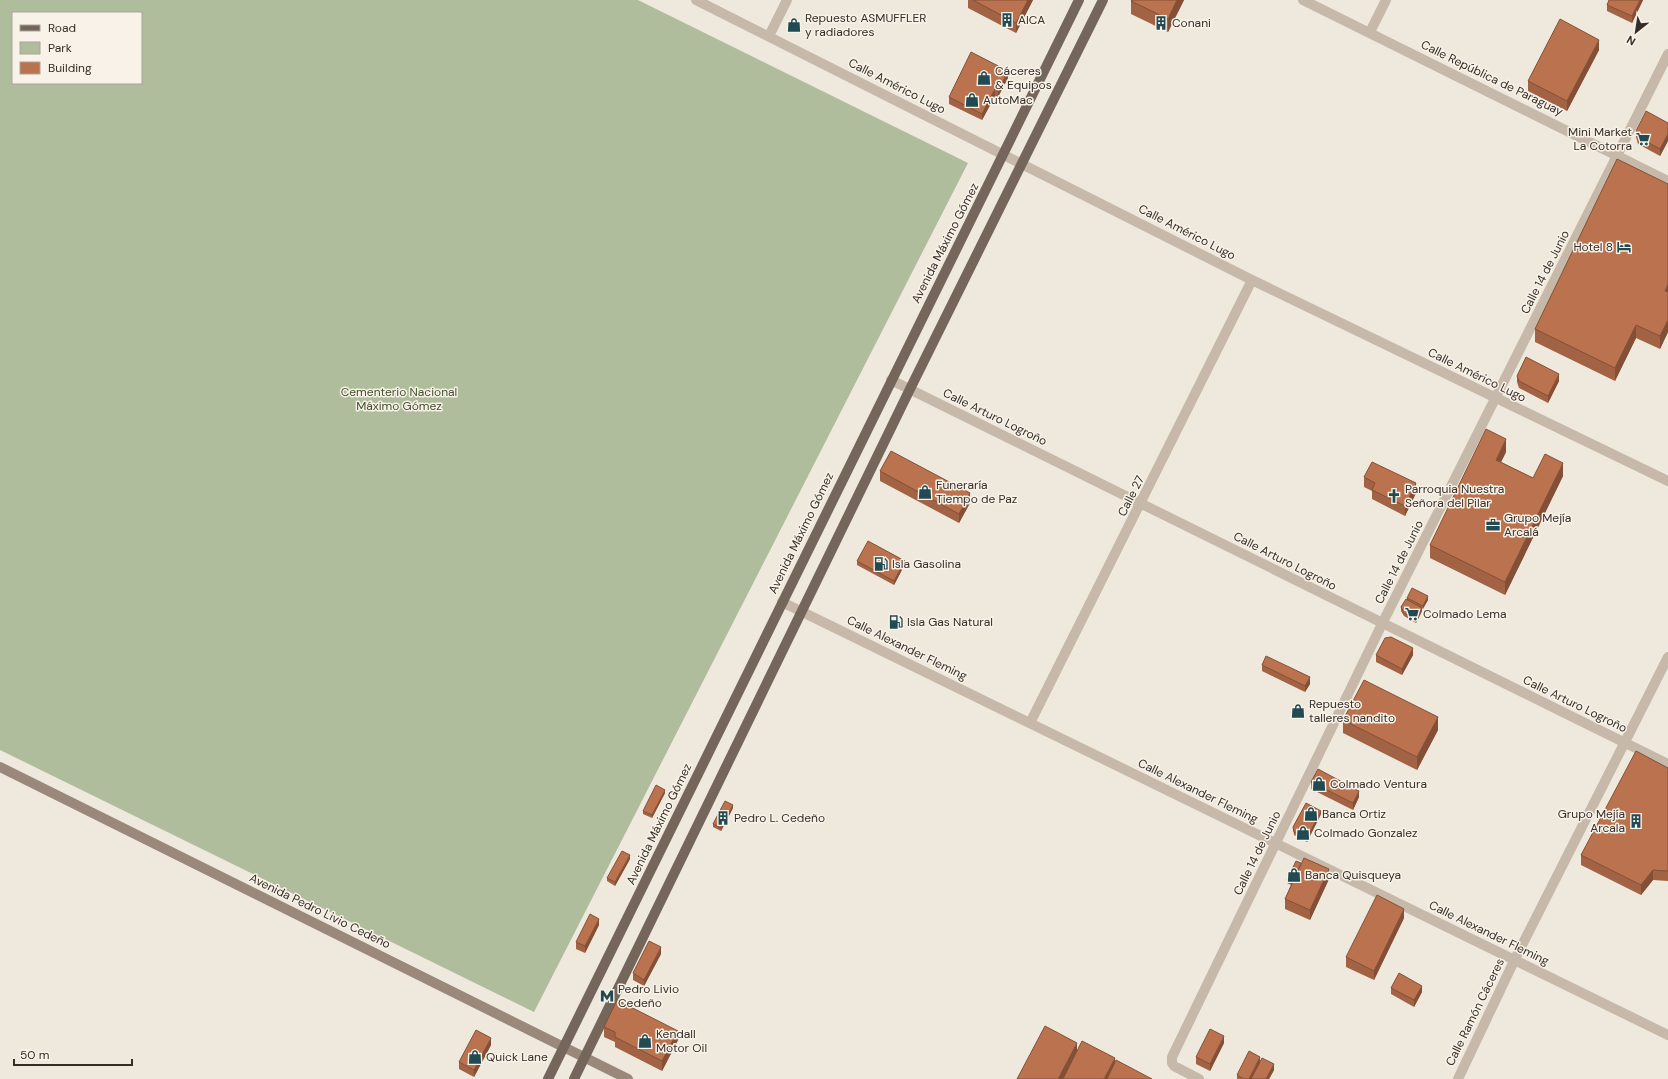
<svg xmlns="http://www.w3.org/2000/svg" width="1668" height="1079" viewBox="0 0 1668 1079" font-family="'DM Sans',sans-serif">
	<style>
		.green { fill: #afbd9d; fill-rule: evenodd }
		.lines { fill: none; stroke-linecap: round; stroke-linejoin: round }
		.minor { stroke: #c6b9a9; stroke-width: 10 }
		.secondary { stroke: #9a897b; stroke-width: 10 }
		.primary { stroke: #75665b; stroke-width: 10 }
		.wall { fill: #a16344 }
		.shaded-wall { fill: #835037 }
		.building { fill: #bb734f; stroke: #835037 }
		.labels { text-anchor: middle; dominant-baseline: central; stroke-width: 3; stroke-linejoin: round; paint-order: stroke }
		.poi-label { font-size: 12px; fill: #342d28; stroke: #f8f2e8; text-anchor: start }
		.street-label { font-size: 12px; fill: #342d28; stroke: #f8f2e8 }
		.park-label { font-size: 12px; fill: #41502e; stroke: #f8f2e8 }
	</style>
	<rect width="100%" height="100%" fill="#efe8dc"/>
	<path class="green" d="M0,0h638l330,163 -434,849 -534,-262zM13,13h128v70h-128z"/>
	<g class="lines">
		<path class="minor" d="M696,0l556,280 416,201
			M1303,0l365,181
			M1370,32l16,-32
			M769,36l18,-36
			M891,380l777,384
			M782,602l886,433
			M1030,723l222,-443
			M1199,1079l-25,-13 -2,-3v-6l210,-433 286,-570
			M1458,1079l57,-120 153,-302"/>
		<path class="secondary" d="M0,767l628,312"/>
		<path class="primary" d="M548,1079l531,-1079
			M574,1079l336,-690 193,-389"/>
	</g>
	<path class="wall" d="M968,0h65l-17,33 -48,-25z
		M1132,0h52l-16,32 -37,-18v-13z
		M1643,0l-11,23 -25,-12v-6z
		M1599,50l-32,61 -39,-20v-10z
		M1008,78l-10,19 -3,-1 -13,24 -33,-16v-7z
		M1668,123v18l-8,15 -22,-12 -2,-7v-6z
		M1668,184v148l-8,17 -24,-11 -21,43 -80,-39v-13z
		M1517,376l42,5 -11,22 -29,-15 -2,-6z
		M1506,452l-5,10 32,16 30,-2 -58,119 -75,-37v-13z
		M880,471l90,32 -11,20 -79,-42z
		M1364,477l52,16 -11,23 -33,-17v-8l-8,-4z
		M857,561l48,3 -11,21 -37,-20z
		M1407,598l21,2 -6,9v2l-6,12 -12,-7 -3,-5v-4l6,-8z
		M1376,655h37l-11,20 -26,-13z
		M1262,665l48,19 -5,8 -43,-21z
		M1343,720l95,10 -21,40 -74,-37z
		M1668,768v113l-15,-1 -12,15 -60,-30v-10z
		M1311,782l48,15 -6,13 -42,-21z
		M665,793l-13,25 -9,-4v-3z
		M733,808l-12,23 -8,-4v-3z
		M1321,814l-14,28 -13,-7 -1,-8z
		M630,859l-15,27 -8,-5v-3z
		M1329,879l-19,41 -25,-11v-10l6,-14 -4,-2v-3z
		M1404,918l-30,62 -28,-13v-10z
		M599,925l-14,28 -9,-4v-7z
		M661,954l-17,32 -11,-6v-7z
		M1391,988l31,4 -8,15 -23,-13z
		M604,1027l74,13 -16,31 -47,-24v-5l-11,-5z
		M1224,1043l-14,28 -14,-7v-7z
		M491,1045l-17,32 -15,-8v-7z
		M1274,1070l-5,9h-32v-4z"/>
	<path class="shaded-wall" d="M1028,0h5l-17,33v-10z
		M1177,0h7l-16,32v-13z
		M1640,0h3l-11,23v-7z
		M1599,40v10l-32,61v-10z
		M1008,71v7l-10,19v-6z
		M995,89v7l-13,24v-6z
		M1668,134v7l-8,15v-7z
		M1668,284v13l-3,-6z
		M1668,320v12l-8,17v-13z
		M1636,325v13l-21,43v-13z
		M1559,374v7l-11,22v-7z
		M1506,439v13l-10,20v-12z
		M1563,463v13l-58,119v-13z
		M1416,483v10l-11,23v-10z
		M970,493v10l-11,20v-9z
		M905,561v3l-11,21v-4z
		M1428,596v4l-5,9v-3z
		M1422,608v3l-6,12v-3z
		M1413,648v7l-11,20v-6z
		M1310,677v7l-5,8v-6z
		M1438,717v13l-21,40v-13z
		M665,790v3l-13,25v-3z
		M1359,791v6l-6,13v-7z
		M733,805v3l-12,23v-3z
		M1321,811v3l-14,28v-4z
		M630,855v4l-15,27v-4z
		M1329,869v10l-19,41v-10z
		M1653,870v10l-12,15v-10z
		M1404,909v9l-30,62v-9z
		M599,919v6l-14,28v-7z
		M661,947v7l-17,32v-6z
		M1422,986v6l-8,15v-7z
		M678,1031v9l-16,31v-10z
		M1224,1036v7l-14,28v-7z
		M491,1038v7l-17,32v-7z
		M1077,1043v13l-12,23h-7z
		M1260,1057v7l-8,15h-3z
		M1115,1058v13l-4,8h-7z
		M1274,1064v6l-5,9h-3z"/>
	<path class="building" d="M973,0h55l-12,23z
		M1132,0h45l-9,19 -37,-18z
		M1609,0h31l-8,16 -25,-11z
		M1560,19l39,21 -32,61 -39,-20z
		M971,52l37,19 -10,20 -3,-2 -13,25 -33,-17z
		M1646,111l22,12v11l-8,15 -22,-12 -2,-6z
		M1617,159l51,25v100l-3,7 3,1v28l-8,16 -24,-11 -21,43 -80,-39z
		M1526,357l33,17 -11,22 -29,-15 -2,-5z
		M1486,429l20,10 -10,21 37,18 12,-24 18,9 -58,119 -75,-37z
		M891,451l79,42 -11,21 -79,-43z
		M1372,462l44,21 -11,23 -33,-16 3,-7 -11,-6z
		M868,541l37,20 -11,20 -37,-20z
		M1412,588l16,8 -5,10 -16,-8z
		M1406,599l16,9 -6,12 -12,-7 -3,-6z
		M1391,637l22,11 -11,21 -26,-14 9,-17z
		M1266,656l44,21 -5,9 -43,-21z
		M1364,680l74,37 -21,40 -74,-37z
		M1636,751l32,17v103l-15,-1 -12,15 -60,-30z
		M1318,769l41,22 -6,12 -42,-21z
		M656,785l9,5 -13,25 -9,-4z
		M725,801l8,4 -12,23 -8,-4z
		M1306,803l15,8 -14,27 -13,-6 -1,-5z
		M622,851l8,4 -15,27 -8,-4z
		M1304,858l25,11 -19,41 -25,-11z
		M1296,861l5,2 -8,19 -6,-2z
		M1377,895l27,14 -30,62 -28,-14z
		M590,914l9,5 -14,27 -9,-4z
		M649,941l12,6 -17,33 -11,-7z
		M1399,973l23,13 -8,14 -23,-12z
		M617,1000l61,31 -16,30 -47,-24v-5l-11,-5z
		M1045,1026l32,17 -19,36h-41z
		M1210,1029l14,7 -14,28 -14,-7z
		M476,1030l15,8 -17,32 -15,-8z
		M1082,1041l33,17 -11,21h-41z
		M1249,1051l11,6 -11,22h-5l-7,-4z
		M1262,1058l12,6 -8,15h-15z
		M1116,1060l36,19h-45z"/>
	<defs>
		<symbol id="building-bare" viewBox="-9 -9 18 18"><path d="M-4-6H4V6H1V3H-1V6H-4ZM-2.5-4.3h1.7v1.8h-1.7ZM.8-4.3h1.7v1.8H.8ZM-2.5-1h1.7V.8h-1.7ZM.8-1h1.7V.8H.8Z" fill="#224a52" stroke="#f8f2e8" stroke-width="2.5" paint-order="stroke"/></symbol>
		<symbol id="shop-bare" viewBox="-9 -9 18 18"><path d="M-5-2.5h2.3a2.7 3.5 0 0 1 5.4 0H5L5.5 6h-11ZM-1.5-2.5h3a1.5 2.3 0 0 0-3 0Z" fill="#224a52" stroke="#f8f2e8" stroke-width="2.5" paint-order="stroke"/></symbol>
		<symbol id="supermarket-bare" viewBox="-9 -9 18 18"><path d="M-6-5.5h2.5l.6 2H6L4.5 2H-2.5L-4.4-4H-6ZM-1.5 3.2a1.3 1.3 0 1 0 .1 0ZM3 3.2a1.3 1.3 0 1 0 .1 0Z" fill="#224a52" stroke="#f8f2e8" stroke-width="2.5" paint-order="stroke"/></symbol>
		<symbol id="hotel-bare" viewBox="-9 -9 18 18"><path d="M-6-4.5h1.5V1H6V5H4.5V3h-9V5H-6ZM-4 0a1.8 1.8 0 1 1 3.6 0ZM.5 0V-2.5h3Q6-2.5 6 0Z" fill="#224a52" stroke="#f8f2e8" stroke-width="2.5" paint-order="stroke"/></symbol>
		<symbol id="church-bare" viewBox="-9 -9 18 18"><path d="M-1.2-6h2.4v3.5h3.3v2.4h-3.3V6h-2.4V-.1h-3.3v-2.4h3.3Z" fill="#224a52" stroke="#f8f2e8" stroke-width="2.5" paint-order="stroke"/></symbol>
		<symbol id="office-bare" viewBox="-9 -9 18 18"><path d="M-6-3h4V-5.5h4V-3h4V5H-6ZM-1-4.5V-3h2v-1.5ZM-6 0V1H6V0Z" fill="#224a52" stroke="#f8f2e8" stroke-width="2.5" paint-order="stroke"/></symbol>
		<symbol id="fuel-bare" viewBox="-9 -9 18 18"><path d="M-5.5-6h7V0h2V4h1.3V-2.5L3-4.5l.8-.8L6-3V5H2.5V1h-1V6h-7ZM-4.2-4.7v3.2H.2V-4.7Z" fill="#224a52" stroke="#f8f2e8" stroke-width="2.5" paint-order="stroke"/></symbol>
		<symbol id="metro-bare" viewBox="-9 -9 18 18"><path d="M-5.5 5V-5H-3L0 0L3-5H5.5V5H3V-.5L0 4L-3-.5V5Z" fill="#224a52" stroke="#f8f2e8" stroke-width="2.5" paint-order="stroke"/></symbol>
	</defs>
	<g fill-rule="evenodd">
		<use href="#building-bare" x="997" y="10" width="20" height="20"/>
		<use href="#building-bare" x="1151" y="13" width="20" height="20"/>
		<use href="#shop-bare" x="784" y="15" width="20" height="20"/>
		<use href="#shop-bare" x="974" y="68" width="20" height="20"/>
		<use href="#shop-bare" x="962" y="90" width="20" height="20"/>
		<use href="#supermarket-bare" x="1633" y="129" width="20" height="20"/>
		<use href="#hotel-bare" x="1614" y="237" width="20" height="20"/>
		<use href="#shop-bare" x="915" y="482" width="20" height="20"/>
		<use href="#church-bare" x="1384" y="486" width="20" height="20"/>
		<use href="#office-bare" x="1483" y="515" width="20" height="20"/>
		<use href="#fuel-bare" x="871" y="554" width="20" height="20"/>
		<use href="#supermarket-bare" x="1402" y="604" width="20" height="20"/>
		<use href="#fuel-bare" x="886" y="612" width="20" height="20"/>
		<use href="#shop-bare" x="1288" y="701" width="20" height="20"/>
		<use href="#shop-bare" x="1309" y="774" width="20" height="20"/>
		<use href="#shop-bare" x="1301" y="804" width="20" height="20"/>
		<use href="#building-bare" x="713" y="808" width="20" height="20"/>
		<use href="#building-bare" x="1626" y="811" width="20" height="20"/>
		<use href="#shop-bare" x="1293" y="823" width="20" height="20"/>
		<use href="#shop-bare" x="1284" y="865" width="20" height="20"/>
		<use href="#metro-bare" x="597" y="986" width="20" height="20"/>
		<use href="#shop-bare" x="635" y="1031" width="20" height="20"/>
		<use href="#shop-bare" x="465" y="1047" width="20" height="20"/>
	</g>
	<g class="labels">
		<g class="poi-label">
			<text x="805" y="18">Repuesto ASMUFFLER<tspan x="805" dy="14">y radiadores</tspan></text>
			<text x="1018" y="20">AICA</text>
			<text x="1172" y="23">Conani</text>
			<text x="995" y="71">Cáceres<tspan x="995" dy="14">&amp; Equipos</tspan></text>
			<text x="983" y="100">AutoMac</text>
			<text x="1632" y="132" text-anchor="end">Mini Market<tspan x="1632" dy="14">La Cotorra</tspan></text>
			<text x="1613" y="247" text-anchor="end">Hotel 8</text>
			<text x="936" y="485">Funeraría<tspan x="936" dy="14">Tiempo de Paz</tspan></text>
			<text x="1405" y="489">Parroquia Nuestra<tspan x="1405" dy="14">Señora del Pilar</tspan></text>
			<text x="1504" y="518">Grupo Mejía<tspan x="1504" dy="14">Arcalá</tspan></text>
			<text x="892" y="564">Isla Gasolina</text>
			<text x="1423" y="614">Colmado Lema</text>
			<text x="907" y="622">Isla Gas Natural</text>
			<text x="1309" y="704">Repuesto<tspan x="1309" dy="14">talleres nandito</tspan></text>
			<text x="1330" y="784">Colmado Ventura</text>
			<text x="1322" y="814">Banca Ortiz</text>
			<text x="1625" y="814" text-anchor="end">Grupo Mejía<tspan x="1625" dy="14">Arcala</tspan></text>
			<text x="734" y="818">Pedro L. Cedeño</text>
			<text x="1314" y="833">Colmado Gonzalez</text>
			<text x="1305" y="875">Banca Quisqueya</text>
			<text x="618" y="989">Pedro Livio<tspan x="618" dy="14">Cedeño</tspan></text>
			<text x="656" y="1034">Kendall<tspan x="656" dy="14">Motor Oil</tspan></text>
			<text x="486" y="1057">Quick Lane</text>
		</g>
		<g class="street-label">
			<text transform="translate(1492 78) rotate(26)">Calle República de Paraguay</text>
			<text transform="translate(897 86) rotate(27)">Calle Américo Lugo</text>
			<text transform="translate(1187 232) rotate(27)">Calle Américo Lugo</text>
			<text transform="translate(945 243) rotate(-63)">Avenida Máximo Gómez</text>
			<text transform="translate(1545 272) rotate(-63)">Calle 14 de Junio</text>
			<text transform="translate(1477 375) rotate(26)">Calle Américo Lugo</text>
			<text transform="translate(995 417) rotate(26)">Calle Arturo Logroño</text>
			<text transform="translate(1131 496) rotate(-63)">Calle 27</text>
			<text transform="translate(801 533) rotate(-64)">Avenida Máximo Gómez</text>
			<text transform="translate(1285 561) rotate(27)">Calle Arturo Logroño</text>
			<text transform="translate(1399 562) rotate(-63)">Calle 14 de Junio</text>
			<text transform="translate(907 648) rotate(26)">Calle Alexander Fleming</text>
			<text transform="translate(1575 704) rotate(26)">Calle Arturo Logroño</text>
			<text transform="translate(1198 791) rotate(26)">Calle Alexander Fleming</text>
			<text transform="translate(659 824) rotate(-64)">Avenida Máximo Gómez</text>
			<text transform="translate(1257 853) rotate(-64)">Calle 14 de Junio</text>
			<text transform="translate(320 911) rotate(26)">Avenida Pedro Livio Cedeño</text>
			<text transform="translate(1489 933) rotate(26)">Calle Alexander Fleming</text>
			<text transform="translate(1475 1012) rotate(-64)">Calle Ramón Cáceres</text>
		</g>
		<g class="park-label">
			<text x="399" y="392">Cementerio Nacional<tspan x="399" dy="14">Máximo Gómez</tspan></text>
		</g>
	</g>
	<rect x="12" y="12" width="130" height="72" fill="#f8f2e8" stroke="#aaa39b"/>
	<rect x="20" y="25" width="20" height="6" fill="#75665b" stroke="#aaa39b"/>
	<text x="48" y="32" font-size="12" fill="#342d28">Road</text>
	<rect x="20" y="42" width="20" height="12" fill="#afbd9d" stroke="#aaa39b"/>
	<text x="48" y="52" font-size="12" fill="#342d28">Park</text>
	<rect x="20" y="62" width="20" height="12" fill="#bb734f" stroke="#aaa39b"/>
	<text x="48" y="72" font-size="12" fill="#342d28">Building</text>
	<g transform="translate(1636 32) rotate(210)" stroke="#f8f2e8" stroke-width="3" paint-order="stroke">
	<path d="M0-3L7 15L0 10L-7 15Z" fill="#342d28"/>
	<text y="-6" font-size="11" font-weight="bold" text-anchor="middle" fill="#342d28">N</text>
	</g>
	<path d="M14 1059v6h118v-6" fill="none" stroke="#342d28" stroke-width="2"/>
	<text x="20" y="1059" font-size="12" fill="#342d28" stroke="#f8f2e8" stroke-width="3" paint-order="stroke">50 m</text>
</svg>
